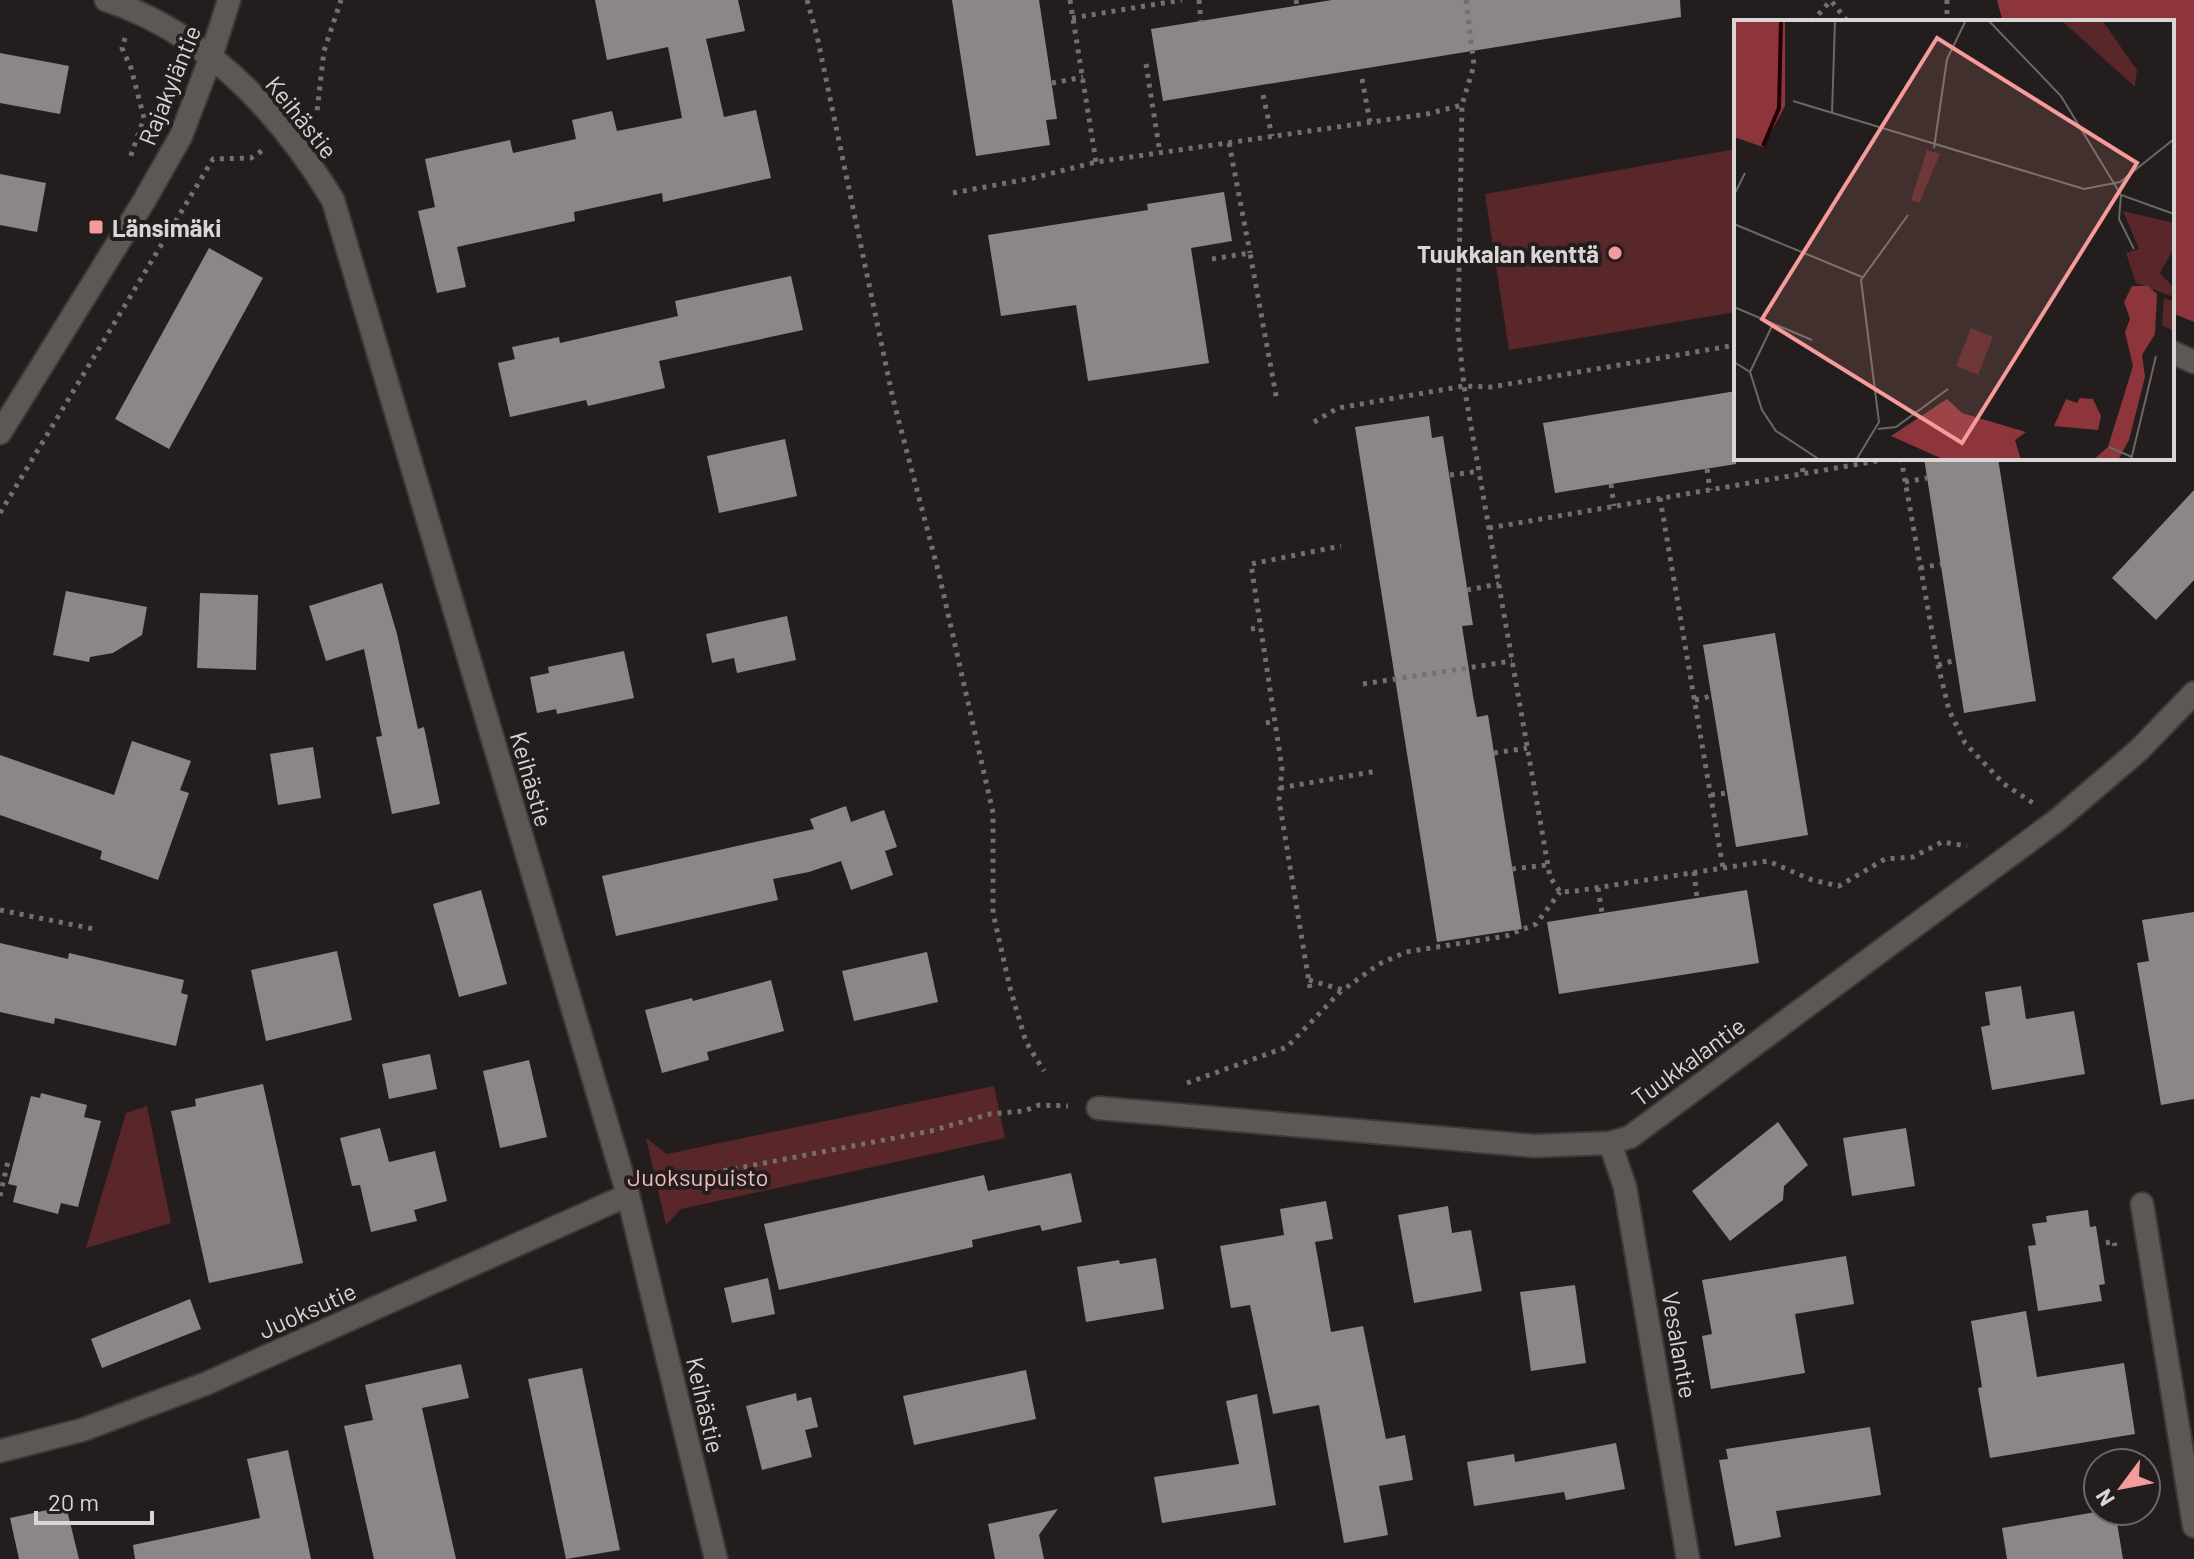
<svg xmlns="http://www.w3.org/2000/svg" width="2194" height="1559" viewBox="0 0 2194 1559" font-family="Barlow,sans-serif">
	<style>
		.green { fill: #592629 }
		.forest { fill: #8d353b }
		.building { fill: #8d8686 }
		.lines { fill: none; stroke-linecap: round; stroke-linejoin: round }
		.minor-casing { stroke: #3d3939; stroke-width: 26 }
		.tertiary-casing { stroke: #3d3939; stroke-width: 26 }
		.path { stroke: #746f6f; stroke-width: 5; stroke-dasharray: 4 6; stroke-linecap: butt }
		.minor { stroke: #5d5756; stroke-width: 22 }
		.tertiary { stroke: #5d5756; stroke-width: 22 }
		.poi-dot { fill: #f59b9c; stroke: #231e1d; stroke-width: 3 }
		.labels { text-anchor: middle; dominant-baseline: central; stroke-width: 8; stroke-linejoin: round; paint-order: stroke }
		.street-label { font-size: 24px; fill: #d9d5d5; stroke: #231e1d }
		.poi-label { font-size: 24px; font-weight: bold; fill: #d9d5d5; stroke: #231e1d; text-anchor: start }
		.park-label { font-size: 24px; fill: #efbbbb; stroke: #231e1d }
		.inset-river { fill: none; stroke: #210002; stroke-width: 4 }
		.inset-road { fill: none; stroke: #6c6767; stroke-width: 2 }
		.view { fill: #f59b9c; fill-opacity: 0.15; stroke: #f59b9c; stroke-width: 4 }
		.inset-edge { fill: none; stroke: #d9d5d5; stroke-width: 4 }
	</style>
	<rect width="100%" height="100%" fill="#231e1d"/>
	<path class="green" d="M1736,149v163l-227,38 -24,-156z
		M994,1086l11,52 -324,71 -15,16 -20,-87 21,16z
		M147,1106l24,117 -85,25 40,-135z"/>
	<path class="forest" d="M1997,0h197v322l-22,-9v-291h-169z"/>
	<path class="building" d="M595,0h143l7,31 -39,8 18,78 32,-7 15,68 -108,24 -1,-9 -88,19 1,9 -118,26 9,40 -29,6 -19,-82 17,-4 -10,-48 85,-19 3,13 63,-14 -4,-19 40,-9 5,20 65,-13 -14,-71 -61,13z
		M952,0h87l18,119 -11,1 4,25 -74,11z
		M1332,0h348l1,17 -518,84 -12,-72z
		M0,53l69,13 -9,48 -60,-11z
		M0,174l46,9 -9,49 -37,-7z
		M1224,192l8,49 -41,7 18,115 -121,18 -12,-76 -75,11 -13,-81 160,-25 -1,-6z
		M209,248l54,30 -94,171 -54,-30z
		M791,276l12,54 -144,31 6,27 -77,18 -2,-6 -76,17 -12,-54 17,-4 -3,-12 47,-10 1,6 118,-27 -3,-15z
		M1736,391v73l-181,29 -12,-70z
		M1429,416l3,22 11,-2 30,189 -11,1 11,70 4,21 11,-2 34,214 -85,13 -82,-515z
		M785,439l12,57 -78,17 -12,-57z
		M1924,458h74l38,243 -72,12z
		M2194,490v90l-38,40 -44,-42z
		M382,583l15,51 21,95 6,-2 16,77 -48,10 -16,-77 6,-1 -18,-87 -38,12 -17,-55z
		M66,591l81,16 -5,28 -29,18 -23,4 -1,5 -36,-7z
		M200,593l58,2 -2,75 -59,-2z
		M787,616l9,44 -59,13 -3,-15 -22,5 -6,-29z
		M1775,633l33,202 -72,12 -33,-202z
		M624,651l10,47 -77,16 -1,-5 -19,4 -7,-36 19,-4 -1,-6z
		M132,741l59,20 -11,29 9,3 -31,87 -58,-21 2,-8 -102,-36v-60l114,40z
		M313,747l8,51 -43,7 -8,-51z
		M846,806l5,16 33,-12 13,37 -12,4 8,24 -42,15 -10,-29 -32,11 -36,7 5,21 -162,36 -14,-60 212,-47 -4,-10z
		M481,890l26,94 -48,13 -26,-93z
		M1747,890l12,73 -200,31 -12,-72z
		M2194,912v187l-33,6 -24,-142 12,-2 -7,-41z
		M0,943l68,16 1,-6 115,27 -3,13 7,2 -12,51 -121,-28 -1,6 -54,-12z
		M337,951l15,69 -86,21 -15,-71z
		M927,952l11,50 -84,19 -12,-50z
		M771,980l13,51 -77,21 2,8 -47,13 -17,-63 47,-12 1,3z
		M2021,986l5,33 48,-8 11,63 -93,16 -11,-63 9,-2 -5,-33z
		M430,1054l7,35 -48,10 -7,-35z
		M529,1060l18,77 -47,11 -17,-77z
		M263,1084l40,179 -94,20 -38,-172 25,-5 -1,-7z
		M41,1093l46,12 -3,12 17,4 -23,86 -17,-4 -3,11 -45,-12 4,-16 -9,-2 23,-88 9,2z
		M1778,1122l30,43 -24,21 -1,14 -53,41 -38,-50z
		M380,1128l9,34 46,-11 12,50 -33,9 3,11 -46,11 -11,-47 -8,1 -12,-48z
		M1906,1128l9,58 -63,10 -9,-58z
		M1071,1173l11,49 -40,9 -2,-6 -68,15 1,7 -194,43 -15,-66 220,-49 4,16z
		M1326,1201l7,38 -18,3 16,90 32,-6 23,113 19,-4 8,45 -34,6 9,49 -44,8 -25,-138 -46,9 -23,-109 -19,3 -11,-62 64,-11 -4,-26z
		M1448,1206l4,27 19,-3 11,61 -68,12 -16,-88z
		M2088,1210l2,17 6,-1 9,58 -6,1 3,16 -64,10 -10,-65 8,-1 -4,-21 15,-2 -1,-6z
		M1846,1256l8,48 -59,10 10,59 -94,16 -9,-53 10,-2 -10,-54z
		M1156,1258l8,51 -78,13 -9,-55 42,-7 1,4z
		M768,1278l7,36 -43,9 -8,-35z
		M1575,1285l11,78 -55,8 -11,-79z
		M190,1299l11,30 -99,39 -11,-29z
		M2026,1311l11,66 87,-14 11,71 -145,24 -12,-70 4,-1 -11,-66z
		M461,1364l8,34 -47,10 34,151h-82l-30,-133 29,-6 -8,-35z
		M582,1368l38,182 -54,9 -38,-180z
		M1026,1370l10,49 -122,26 -11,-49z
		M796,1393l1,8 14,-4 7,30 -13,3 7,27 -50,13 -16,-64z
		M1257,1394l19,111 -114,18 -8,-46 85,-13 -13,-63z
		M1870,1427l11,68 -105,16 5,26 -46,9 -16,-86 9,-1 -2,-10z
		M1616,1443l9,46 -59,11 -2,-8 -90,14 -7,-44 47,-8 1,8z
		M288,1450l23,109h-176l-2,-14 127,-27 -13,-59z
		M66,1506l13,53h-60l-9,-41z
		M1058,1509l-19,26 5,24h-49l-7,-35z
		M2102,1511h13l8,48h-116l-5,-31z"/>
	<g class="lines">
		<defs>
			<path id="minor" d="M106,0c100,33 174,113 227,200l295,995 88,364
				M2172,352l22,10
				M1098,1108l436,38 76,-3 20,-6 426,-316 83,-71 55,-57
				M1610,1143l15,44 63,372
				M2142,1204l52,322
				M0,1451l82,-21 123,-46 423,-189"/>
			<path id="tertiary" d="M0,433l144,-232 37,-65 30,-79 18,-57"/>
		</defs>
		<use href="#minor" class="minor-casing"/>
		<use href="#tertiary" class="tertiary-casing"/>
		<path class="path" d="M807,0l10,36 76,363 46,175 54,239v100l17,75 16,54 18,29
			M1070,0l26,162
			M1199,0l2,22
			M1296,0l1,6
			M1466,0l8,65 -12,40 -4,225 6,56 86,491 10,15 16,-1 192,-30 44,19 27,6 46,-27 28,-2 29,-15 25,4
			M1947,0v22
			M1832,2l16,20
			M1072,18l110,-18
			M1812,22l19,-22
			M125,38l-3,10 9,20 13,50 -14,40
			M1146,64l14,89
			M1362,79l8,43
			M1052,83l31,-6
			M1263,95l9,41
			M310,117l7,-6 7,-60 17,-51
			M1229,143l21,110
			M953,193l80,-15 63,-16 331,-48 35,-9
			M1212,259l38,-6 27,148
			M1314,422l24,-14 126,-22 27,1 245,-42
			M1802,458l1,16
			M1901,458l37,207 11,45 16,33 39,41 29,19
			M1707,469l3,21
			M1450,475l30,-4
			M1905,482l22,-4
			M1611,484l3,22
			M1660,498l63,370
			M0,513l213,-354 38,-1 12,-8
			M1489,528l405,-70
			M1920,568l21,-4
			M1467,590l32,-6
			M1251,629l10,-2
			M1938,665l18,-5
			M1363,684l149,-23
			M1695,700l16,-4
			M1266,723l9,-2
			M1494,753l33,-5
			M1280,788l97,-17
			M1711,795l16,-2
			M1512,869l35,-4
			M1694,872l3,26
			M1598,888l4,25
			M0,910l94,19
			M1309,980l34,10 36,-26 27,-12 100,-16 30,-12 24,-32
			M1310,988l-31,-188 3,-32 -31,-204 90,-18
			M1187,1083l100,-36 55,-57
			M655,1184l276,-53 59,-17 34,-3 15,-6 29,1
			M0,1196l9,-39
			M2106,1243l8,-2 1,5"/>
		<use href="#minor" class="minor"/>
		<use href="#tertiary" class="tertiary"/>
	</g>
	<g class="poi-dot">
		<rect x="88" y="219" width="16" height="16" rx="4"/>
		<circle cx="1615" cy="253" r="8"/>
	</g>
	<g class="labels">
		<g class="street-label">
			<text transform="translate(169 85) rotate(-68)">Rajakyläntie</text>
			<text transform="translate(302 117) rotate(51)">Keihästie</text>
			<text transform="translate(532 779) rotate(74)">Keihästie</text>
			<text transform="translate(1688 1061) rotate(-36)">Tuukkalantie</text>
			<text transform="translate(307 1310) rotate(-24)">Juoksutie</text>
			<text transform="translate(1680 1345) rotate(80)">Vesalantie</text>
			<text transform="translate(706 1405) rotate(77)">Keihästie</text>
		</g>
		<g class="poi-label">
			<text x="112" y="227">Länsimäki</text>
			<text x="1599" y="253" text-anchor="end">Tuukkalan kenttä</text>
		</g>
		<g class="park-label">
			<text x="698" y="1176">Juoksupuisto</text>
		</g>
	</g>
	<g transform="translate(1734 20)">
		<rect width="440" height="440" fill="#231e1d"/>
		<path d="M327,0h41l35,50 -2,17zM193,130l13,4 -21,49 -8,-3zM389,191l51,12v25l-14,25 14,15v9l-38,-14 -10,-30 13,-4zM430,278l10,4v29l-12,-6zM237,308l22,9 -15,38 -22,-9z" fill="#592629"/>
		<path d="M0,0h51v86l-22,41 -29,-10zM398,266h16l9,8 -2,40 -13,21 3,22 -16,63 -11,20h-25l15,-13 25,-81 -8,-34 5,-13 -6,-17zM346,378l13,1 8,17 -3,14 -44,-4 12,-27 11,4zM213,379l15,14 64,19 -11,8 6,20h-76l-54,-24z" fill="#8d353b"/>
		<path class="inset-river" d="M29,126l16,-38 2,-88"/>
		<path class="inset-road" d="M254,0l73,76 60,99 53,19M59,81l291,88 36,-7 54,-43M98,94l3,-94M200,128l13,-89 19,-39M0,175l11,-22M387,175l-2,24 15,30M0,204l128,53M0,287l78,33M0,342l16,10 12,38 14,21 44,29M16,352l23,-48M144,409l18,-2 52,-38M375,427l23,10M122,440l23,-38 -18,-142 47,-65M397,440l25,-104"/>
		<path class="view" d="M203,18l200,125 -175,280 -200,-124z"/>
		<rect width="440" height="440" class="inset-edge"/>
	</g>
	<g transform="translate(2122 1487) rotate(238)"><circle r="38" fill="#231e1d" stroke="#6c6767" stroke-width="2"/>
	<path d="M0-6L14 30L0 20L-14 30Z" fill="#f59b9c"/>
	<text y="-12" font-size="22" font-weight="bold" text-anchor="middle" fill="#d9d5d5">N</text>
	</g>
	<path d="M36 1511v12h116v-12" fill="none" stroke="#d9d5d5" stroke-width="4"/>
	<text x="48" y="1511" font-size="24" fill="#d9d5d5" stroke="#231e1d" stroke-width="6" paint-order="stroke">20 m</text>
</svg>
